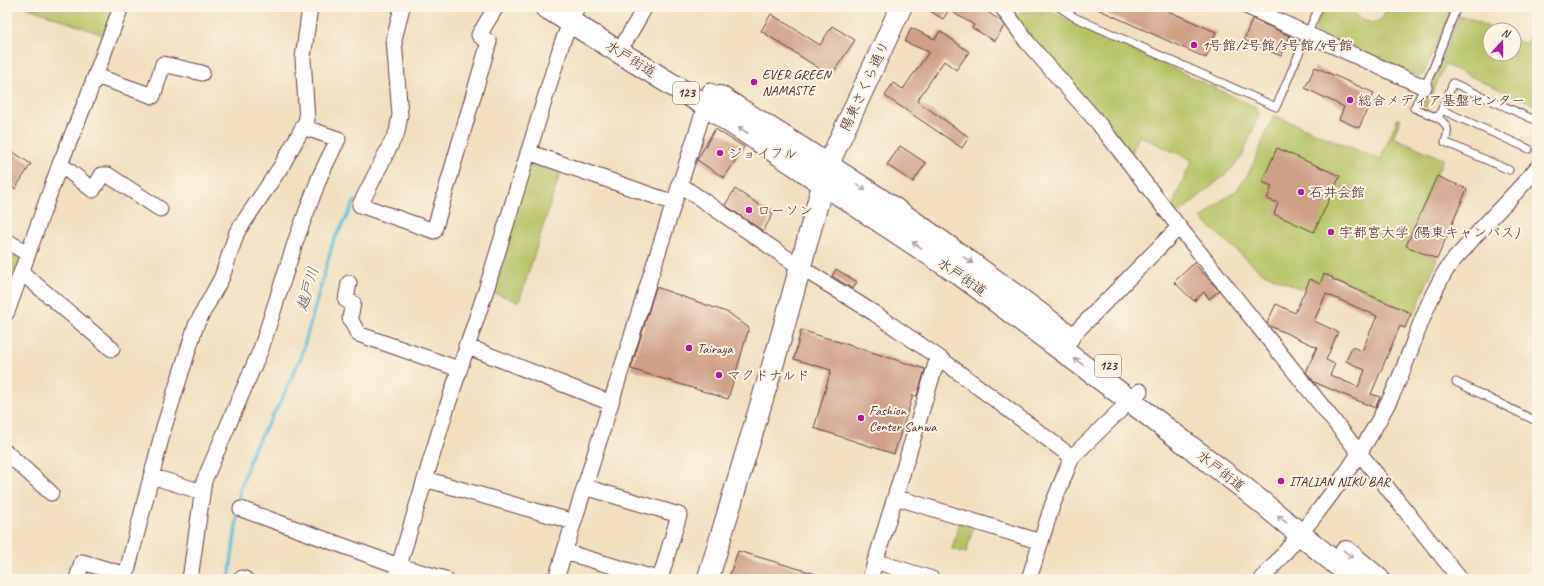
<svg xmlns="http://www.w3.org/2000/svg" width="1544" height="586" viewBox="0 0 1544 586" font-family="Caveat,'Klee One',sans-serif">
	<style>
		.green { fill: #b4c264; stroke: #7f7048 }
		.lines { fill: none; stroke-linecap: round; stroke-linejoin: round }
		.stream { stroke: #59bcd7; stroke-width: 3.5 }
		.building { fill: #cf9f86; fill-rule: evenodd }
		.lane-casing { stroke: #633c41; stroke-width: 9 }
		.street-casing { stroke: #633c41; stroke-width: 17 }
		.secondary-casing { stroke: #633c41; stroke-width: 23 }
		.highway-casing { stroke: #633c41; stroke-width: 24 }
		.lane { stroke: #fff; stroke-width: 7 }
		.street { stroke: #fff; stroke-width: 15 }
		.secondary { stroke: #fff; stroke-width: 21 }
		.highway { stroke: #fff; stroke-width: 22 }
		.oneway { stroke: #ae9aa0 }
		.poi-dot { fill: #b5179e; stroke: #fcf5e5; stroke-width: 1.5 }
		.labels { text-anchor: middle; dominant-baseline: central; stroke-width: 4; stroke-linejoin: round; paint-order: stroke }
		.shield { fill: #fcf5e5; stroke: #7f5f63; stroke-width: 1 }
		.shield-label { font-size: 13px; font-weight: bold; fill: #4a1f2b }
		.poi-label { font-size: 14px; fill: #4a1f2b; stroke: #fcf5e5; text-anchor: start }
		.street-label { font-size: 14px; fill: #4a1f2b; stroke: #fcf5e5 }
		.water-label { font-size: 15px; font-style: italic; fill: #4f5667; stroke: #fcf5e5 }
	</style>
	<rect width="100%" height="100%" fill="#fcf5e5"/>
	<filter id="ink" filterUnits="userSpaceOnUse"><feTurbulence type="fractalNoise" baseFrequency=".025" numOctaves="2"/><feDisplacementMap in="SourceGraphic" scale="8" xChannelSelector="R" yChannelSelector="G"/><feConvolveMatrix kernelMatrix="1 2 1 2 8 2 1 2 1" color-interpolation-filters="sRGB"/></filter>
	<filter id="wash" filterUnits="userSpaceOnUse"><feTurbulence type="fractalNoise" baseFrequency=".012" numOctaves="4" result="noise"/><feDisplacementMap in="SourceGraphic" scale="16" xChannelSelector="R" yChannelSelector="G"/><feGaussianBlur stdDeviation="0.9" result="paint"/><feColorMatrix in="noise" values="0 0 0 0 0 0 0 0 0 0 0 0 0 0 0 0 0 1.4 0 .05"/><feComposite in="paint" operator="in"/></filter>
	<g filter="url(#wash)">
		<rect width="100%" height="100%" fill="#f1dfc0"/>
		<path class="green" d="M26,7h71l13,6 2,5 -6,18z
			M1324,7h29c1,11 10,13 19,16l10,-4 4,-9v-3h67l-30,68 -4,1 -102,-44 -2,-4z
			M1515,7h22v10z
			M1049,11l207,96 3,7 -17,43 -16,17 -47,39 -7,-7 20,-46 -53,-24 -9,21 -113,-137 3,-8z
			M1459,17h8l28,13h-5v24h24v-15l12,5 4,-9 7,3v68l-92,-41 -19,42 -3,-1z
			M1274,115l106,45 18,-42 3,1 -8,18 50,22 -36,86 30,14 -23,55 -87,-41 -5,11 -11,-5 -5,12 -45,-19 -60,-53 20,-18 16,-11 13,-19z
			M526,160l36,7 -43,135 -33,-12z
			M7,246l18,12 -18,44z
			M961,517l14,4 -9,32 -14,-4z"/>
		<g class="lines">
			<path class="stream" d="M239,505l1,-15 13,-40 29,-51 19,-42 32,-115 22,-41
				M229,579l9,-68"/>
		</g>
		<g id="blocks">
			<path class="building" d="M924,7h56l21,14 3,5 -9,15 -23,-13 2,-3 -25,-15 -6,9z
				M1093,7h66l57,25 -10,26z
				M771,14l49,31 12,-19 23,14 -24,36 -70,-45z
				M1252,19l38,17 -9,20 -37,-16z
				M911,28l24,11 5,-8 29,21 -13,18 -12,-9 -27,40 52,36 -7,11 -77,-52 8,-13 10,6 26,-37 -24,-10z
				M1315,67l59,26 -15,35 -20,-9 5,-12 -39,-19z
				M715,129l29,18 -20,31 -27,-18z
				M900,146l26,17 -13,19 -26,-17z
				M7,148l24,16 -16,25 -8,-5z
				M1277,148l63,28 -26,56 -40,-18 4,-11 -11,-4 5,-13 -10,-4z
				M1437,176l30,13 -30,70 -31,-13z
				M735,189l38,25 -10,17 -38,-26z
				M1194,263l25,28 -10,8 -5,-7 -10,9 -20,-19z
				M836,269l21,13 -4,7 -21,-13z
				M1324,274l9,4 -1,1 79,34 -6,15 -5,-2 -29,68 9,3 -5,11 -61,-26 -8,-10 11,-25 -47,-21 -3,-3 9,-19 19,9 15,-34 10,5zM1326,294l51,22 -15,35 -10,-4 -6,14 19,9 -7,17 -28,-12 5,-11 -9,-4 12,-28 -24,-11z
				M656,287l73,26 20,15 -21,71 -97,-30z
				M801,330l124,39 -8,27 -4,-1 -19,59 -80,-26 17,-58 -37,-11z
				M738,551l85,25 -1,3h-94z"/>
		</g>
	</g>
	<g filter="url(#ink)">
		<use href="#blocks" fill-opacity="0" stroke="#633c41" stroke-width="1"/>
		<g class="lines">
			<defs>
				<path id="lane" d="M1059,7l15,10 202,90 43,-100
					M1457,7l-25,64 -18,37 24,10 15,-35 84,38
					M1442,110l87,39
					M1438,118c11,7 11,13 7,24l64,28
					M1456,382l80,39 1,-2"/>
				<path id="street" d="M402,7l-8,33 6,75 -3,17 -37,73 74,26 55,-189 -10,-7 17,-28
					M1002,7l25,35 72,82 80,103 281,352
					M1248,7l176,80
					M626,40l19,-33
					M96,76l57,20 10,-32 39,9
					M528,152l146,51
					M60,164l33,26 9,-15h6l52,34
					M679,184l121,83 74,46 64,44 134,100 68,-66
					M7,241l21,13
					M21,272l91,77
					M349,283l-3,17 7,3 -3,15 8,16 101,35
					M7,312l53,-148 26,-63 35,-94
					M1066,345l5,-8 108,-110
					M466,346l145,57
					M7,453l44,40
					M151,476l51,16
					M425,479l149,43
					M585,487l94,28 -19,64
					M895,497l146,45
					M241,509l158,57 46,13
					M565,552l92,27
					M875,561l57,18
					M242,578l3,1
					M77,579l5,-17 44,13
					M125,579l39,-152 32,-102 26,-48 15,-45 45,-67 25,-45 -4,-62 7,-51
					M190,579l14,-98 57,-132 35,-109 24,-64 18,-37 -35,-12
					M395,579l50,-166 41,-123 76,-247 14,-34
					M556,579l97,-311 57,-177
					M870,579l68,-222
					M1029,579l23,-73 20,-49
					M1262,579c49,-56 96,-115 129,-182 20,-41 30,-85 54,-125 5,-8 12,-16 19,-23 23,-29 50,-53 73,-81"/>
				<path id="secondary" d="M708,579l72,-238 48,-176 73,-158"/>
				<path id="highway" d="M546,7l159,98 256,170 168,125 115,88 111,91
					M720,97c62,39 125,78 186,120 55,38 109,78 163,119
					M1346,552l32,27"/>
			</defs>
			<use href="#lane" class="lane-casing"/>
			<use href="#street" class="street-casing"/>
			<use href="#secondary" class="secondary-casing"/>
			<use href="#highway" class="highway-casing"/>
			<use href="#lane" class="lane"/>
			<use href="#street" class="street"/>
			<use href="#secondary" class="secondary"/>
			<use href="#highway" class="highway"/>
		</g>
		<defs><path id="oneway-shaft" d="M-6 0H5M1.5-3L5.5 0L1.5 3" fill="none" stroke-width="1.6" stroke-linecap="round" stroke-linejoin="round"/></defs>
		<g class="oneway">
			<use href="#oneway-shaft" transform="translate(743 130) rotate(-147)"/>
			<use href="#oneway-shaft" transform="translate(861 187) rotate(34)"/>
			<use href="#oneway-shaft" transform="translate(917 245) rotate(-146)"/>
			<use href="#oneway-shaft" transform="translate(968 260) rotate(35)"/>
			<use href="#oneway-shaft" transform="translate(1079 362) rotate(-143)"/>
			<use href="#oneway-shaft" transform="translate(1282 519) rotate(-141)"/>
			<use href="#oneway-shaft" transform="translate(1348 554) rotate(40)"/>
		</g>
	</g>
	<g class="poi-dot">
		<circle cx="1194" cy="45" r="4"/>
		<circle cx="754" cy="82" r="4"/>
		<circle cx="1350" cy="100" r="4"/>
		<circle cx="720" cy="153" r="4"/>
		<circle cx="1301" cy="192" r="4"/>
		<circle cx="749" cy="210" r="4"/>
		<circle cx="1331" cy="232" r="4"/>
		<circle cx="689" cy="348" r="4"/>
		<circle cx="719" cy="375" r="4"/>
		<circle cx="861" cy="418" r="4"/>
		<circle cx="1281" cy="481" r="4"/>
	</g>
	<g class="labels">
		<g class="shield">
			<rect x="673" y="82" width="26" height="22" rx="3"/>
			<rect x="1095" y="355" width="26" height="22" rx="3"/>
		</g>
		<g class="shield-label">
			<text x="686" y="93">123</text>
			<text x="1108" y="366">123</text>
		</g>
		<g class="poi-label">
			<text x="1202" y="45">1号館/2号館/3号館/4号館</text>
			<text x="762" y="74">EVER GREEN<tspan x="762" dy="16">NAMASTE</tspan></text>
			<text x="1358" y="100">総合メディア基盤センター</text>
			<text x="728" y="153">ジョイフル</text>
			<text x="1309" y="192">石井会館</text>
			<text x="757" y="210">ローソン</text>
			<text x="1339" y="232">宇都宮大学 (陽東キャンパス)</text>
			<text x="697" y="348">Tairaya</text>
			<text x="727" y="375">マクドナルド</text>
			<text x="869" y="410">Fashion<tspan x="869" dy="16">Center Sanwa</tspan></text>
			<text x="1289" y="481">ITALIAN NIKU BAR</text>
		</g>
		<g class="street-label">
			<text transform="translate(631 59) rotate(32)">水戸街道</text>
			<text transform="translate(865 86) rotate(-65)">陽東さくら通り</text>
			<text transform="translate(962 277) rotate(35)">水戸街道</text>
			<text transform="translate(1221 471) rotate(38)">水戸街道</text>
		</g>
		<g class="water-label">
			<text transform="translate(308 289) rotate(-74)">越戸川</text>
		</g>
	</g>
	<rect width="1544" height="586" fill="none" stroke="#fcf5e5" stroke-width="24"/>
	<g transform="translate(1502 42) rotate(21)"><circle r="19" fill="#fcf5e5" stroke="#b59f9b"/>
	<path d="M0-3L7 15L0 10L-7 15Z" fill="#b5179e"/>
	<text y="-6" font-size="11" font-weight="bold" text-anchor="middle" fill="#4a1f2b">N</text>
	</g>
</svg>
